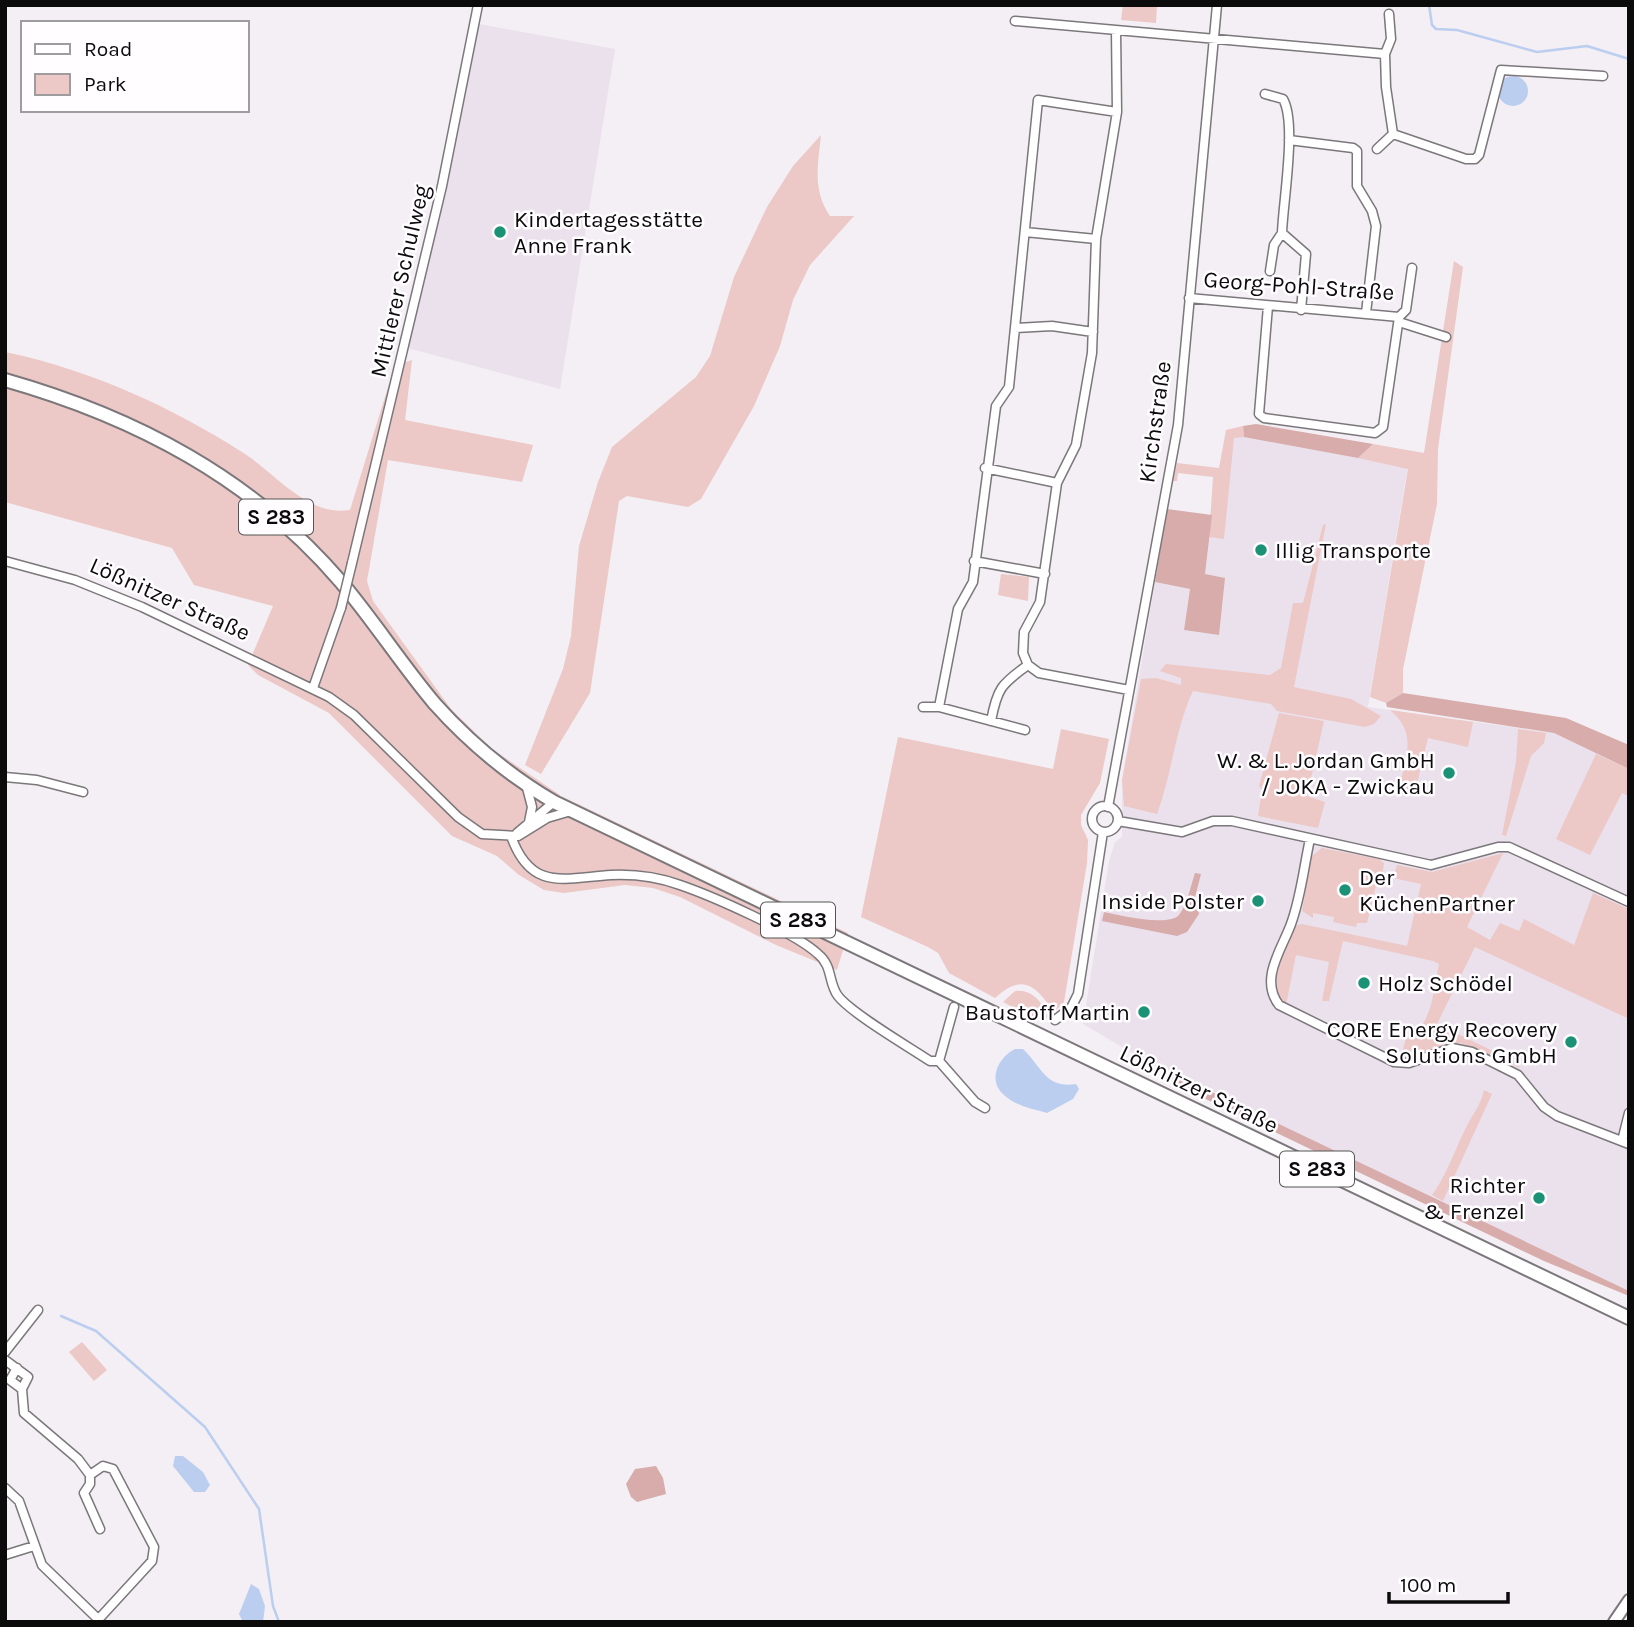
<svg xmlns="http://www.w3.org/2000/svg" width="1634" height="1627" viewBox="0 0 1634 1627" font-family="Karla,sans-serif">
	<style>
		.built { fill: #ebe1ec }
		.green { fill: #ecc8c6 }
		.forest { fill: #d7acaa }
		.water { fill: #bbceef }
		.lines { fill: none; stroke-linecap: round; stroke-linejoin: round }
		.stream { stroke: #bbceef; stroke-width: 2.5 }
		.minor-casing { stroke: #7b777b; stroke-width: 11 }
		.secondary-casing { stroke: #7b777b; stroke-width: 14 }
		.primary-casing { stroke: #7b777b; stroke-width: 16 }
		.minor { stroke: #fff; stroke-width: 8 }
		.secondary { stroke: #fff; stroke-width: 10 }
		.primary { stroke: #fff; stroke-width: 12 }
		.minor-bridge-casing { stroke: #7b777b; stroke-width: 11; stroke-linecap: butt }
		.minor-bridge { stroke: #fff; stroke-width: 8 }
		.poi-dot { fill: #1b9276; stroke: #fffdff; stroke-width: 2.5 }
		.labels { text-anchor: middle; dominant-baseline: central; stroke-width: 5; stroke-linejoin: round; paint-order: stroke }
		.shield { fill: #fffdff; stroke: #555455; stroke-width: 2 }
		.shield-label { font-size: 21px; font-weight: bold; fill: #0c0b0c }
		.poi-label { font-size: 23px; fill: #0c0b0c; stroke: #fffdff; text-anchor: end }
		.street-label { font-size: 23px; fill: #0c0b0c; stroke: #fffdff }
	</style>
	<rect width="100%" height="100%" fill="#f3eff4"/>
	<path class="built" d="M474,23l141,26 -55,340 -156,-42z
		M1229,431l179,35 -40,241 186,26 75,36v522l-487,-232 -59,-35 26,-163 6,-19 7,-5v-57l33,-198 35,7 -6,41 35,5 -14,-60 12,-100 6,2z"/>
	<path class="green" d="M1123,5h34l-1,18 -35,-3z
		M821,135c-3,29 -9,55 9,81h24l-44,49 -17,35 -13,46 -26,60 -53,93 -13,8 -61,-11 -8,5 -29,192 -49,81 -16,-9 38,-96 8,-33 8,-90 19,-64 14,-35 84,-70 14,-21 24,-79 33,-70 26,-41z
		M1454,261l9,6 -25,182 -1,55 -34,165v24l-17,10 -16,-6 38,-228 -50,-11 15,-14 51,9z
		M5,352c86,18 167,55 240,102 32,21 64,63 105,56l39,-126 8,3 6,-24 9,-3 -7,60 128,25 -11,37 -134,-22 -21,121 6,20 78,108 41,40 68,46 1,8v-7l287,137 -11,37 -61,-25 -96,-48 -27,-9 -28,-3 -61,8 -20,-3 -25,-15 -22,-19 -45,-20 -123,-123 -71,-38 -10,-10 25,-59 -79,-21 -22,-37 -167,-46z
		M1243,426l1,11 -10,1 -10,101 -15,-2 4,-60 -35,-4 -1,8h-4l4,-18 42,5 7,-38z
		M1326,524l-32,163 57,12 30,17 -7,8 -9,3 -88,-16 -6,-7 -78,-13c-18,38 -21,83 -36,123l-33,-8 -2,-26 19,-101 15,-1 25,7v-7l-21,-7 6,-7 104,11 11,-7 12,-65h10l20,-78z
		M1001,574l28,3 -1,24 -30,-6z
		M1390,710l83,12 -5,25 -40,-9 -14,58 -16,-4c7,-33 21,-58 -8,-82z
		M1279,713l45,8 -17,75 18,6 -7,26 -60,-12 4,-25 -3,-5z
		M1061,729l48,10 -9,44 -19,32v10l7,15 -1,23 -23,139 -10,10c-18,-26 -31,-40 -59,-14l-46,-25 -11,-20 -10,-6 -67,-30 37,-180 155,32z
		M1518,729l28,4 -2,10 -13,13 -25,80 -4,-1 14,-73z
		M1596,754l33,15v27l-7,-3 -32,62 -34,-16z
		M1322,848l57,11 5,4 -2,14h-4l-11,46h-10l-1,4 -23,-5 1,-5 -21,-4v5l-11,-7 9,-54z
		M1503,853l-36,74 23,13 10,-17 19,8 5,-12 50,26 19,-52 36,16v110l-154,-72 -38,77 81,39 2,5 -59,-25 -60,14 5,-19c27,-11 27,-48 33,-74l-6,-3 -90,-20 -14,60h-7l7,-39 -33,-7 -10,50c-21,-21 -2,-56 9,-79l7,-2 105,22 14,-62 -28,-6 4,-13 35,7z
		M1015,991c17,-2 28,11 33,27l-12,1 -33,-17z
		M1484,1090l8,4 -49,107 -11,-6c17,-23 24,-50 38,-75 6,-10 11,-17 14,-30z
		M82,1342l25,28 -13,11 -25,-29z"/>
	<path class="forest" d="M1256,424l117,20 -15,14 -114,-21 -1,-11z
		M1167,509l45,6 -7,59 20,4 -6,57 -35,-5 6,-41 -35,-7z
		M1403,693l163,25 63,27v24l-75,-36 -167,-26 -1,-4z
		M1195,873l6,1 -6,23 4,17 -12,18 -10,4 -75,-15 2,-9c14,3 65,15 75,3 8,-10 12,-30 16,-42z
		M1170,1072l459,219v5l-85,-35 -378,-181z
		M656,1466l7,12 3,16 -29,8 -6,-5 -5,-13 9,-15z"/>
	<path class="water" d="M1498 91a15 15 0 1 1 30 0a15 15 0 1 1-30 0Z
		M1015,1049h8c19,18 23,40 53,35l3,5 -6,10 -26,14c-15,-4 -31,-7 -43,-18 -17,-14 -6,-38 11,-46z
		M175,1456h8l20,16 7,13 -5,7h-11l-21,-26z
		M251,1584l8,5 6,17 -2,16h-20l-4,-8z"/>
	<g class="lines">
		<path class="stream" d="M1429,5l3,20 4,4 21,1 80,22 50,-6 42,13
			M61,1316l35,15 109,96 54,82 14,97 6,16"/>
		<defs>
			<path id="minor" d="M1389,14l2,25 -6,15 1,33 7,47 73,25h9l4,-4 22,-85 102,6
				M1015,21l370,33
				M1116,30l1,82 -21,127 -4,114 -16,92 -19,38 -17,119 -16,30 -1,21 5,12 11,8 90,17
				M1265,94l18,5c14,24 0,103 -1,134l24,21 -5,56
				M1289,140l64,8 4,3v35l15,25 4,15 -10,87
				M1377,149l16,-15
				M1025,232l71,7
				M1270,271l4,-26 8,-12
				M1189,298l210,19
				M1268,306l-9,108 5,4 111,15 8,-6 16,-110
				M1399,317l7,-7 6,-42
				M1399,322l47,15
				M1015,328l37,-2 41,6
				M985,468l72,15
				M5,561l70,19 67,27 187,90 25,18 104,102 24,17 36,2 29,-18 24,-7
				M974,561l71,13
				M352,563l90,-377 36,-181
				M313,688l28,-80
				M923,707h16l86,23
				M939,707l19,-98 15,-27 23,-176 13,-19 29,-287 79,12
				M991,721c6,-32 10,-37 37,-56
				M5,777l32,3 46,12
				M526,784l6,23 -3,15
				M1092 819a13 13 0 1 1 26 0a13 13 0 1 1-26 0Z
				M1108,807l70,-382 39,-420
				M1118,821l64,11 31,-11h19l199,44 67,-18h11l120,55
				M517,833l37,-31
				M511,836c20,56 53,42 100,39 23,-1 47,2 69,10 32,11 114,47 138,69 15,12 10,29 20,42 13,17 71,51 92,65h9
				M1310,839c-6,27 -9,58 -19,85 -9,25 -32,55 -12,81l115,57 15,1 43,-15 20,4 46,23 26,32 13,9 72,28
				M1055,1020l16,-12 7,-14 25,-162
				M939,1061l36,41 10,6
				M939,1061l15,-54
				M1622,1141l7,-28
				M5,1352l33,-42
				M5,1360l23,17 -6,12 2,24 54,46 12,16 13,-9 10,3 41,78 -2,14 -56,61
				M17,1368l-7,12 12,9
				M90,1475v9l-6,9 16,36
				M5,1488l14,13 23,64 56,54
				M5,1555l29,-9"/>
			<path id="secondary" d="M1614,1622l15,-22"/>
			<path id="primary" d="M5,380c130,37 247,98 336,202 33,39 61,83 94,122 34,38 75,72 119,98l1075,516"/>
		</defs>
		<use href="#minor" class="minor-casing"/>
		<use href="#secondary" class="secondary-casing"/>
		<use href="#primary" class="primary-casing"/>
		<use href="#minor" class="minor"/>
		<use href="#secondary" class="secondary"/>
		<use href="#primary" class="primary"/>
		<defs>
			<path id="minor-bridge" d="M341,608l11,-45"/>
		</defs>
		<use href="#minor-bridge" class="minor-bridge-casing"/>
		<use href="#minor-bridge" class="minor-bridge"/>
	</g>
	<g class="poi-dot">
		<circle cx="500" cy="232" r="7"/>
		<circle cx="1261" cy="550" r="7"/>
		<circle cx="1449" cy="773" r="7"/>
		<circle cx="1345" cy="890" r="7"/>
		<circle cx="1258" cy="901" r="7"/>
		<circle cx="1364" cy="983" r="7"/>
		<circle cx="1144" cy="1012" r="7"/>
		<circle cx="1571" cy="1042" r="7"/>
		<circle cx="1539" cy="1198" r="7"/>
	</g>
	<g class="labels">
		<g class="shield">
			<rect x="239" y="499.5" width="74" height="35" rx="5"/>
			<rect x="761" y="902.5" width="74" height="35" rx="5"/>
			<rect x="1280" y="1151.5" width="74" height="35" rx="5"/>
		</g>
		<g class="shield-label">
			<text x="276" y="517">S 283</text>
			<text x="798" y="920">S 283</text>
			<text x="1317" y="1169">S 283</text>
		</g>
		<g class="poi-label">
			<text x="514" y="219" text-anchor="start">Kindertagesstätte<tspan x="514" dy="26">Anne Frank</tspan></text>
			<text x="1275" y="550" text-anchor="start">Illig Transporte</text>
			<text x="1435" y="760">W. &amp; L. Jordan GmbH<tspan x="1435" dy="26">/ JOKA - Zwickau</tspan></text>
			<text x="1359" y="877" text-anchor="start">Der<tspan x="1359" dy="26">KüchenPartner</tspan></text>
			<text x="1244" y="901">Inside Polster</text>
			<text x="1378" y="983" text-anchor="start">Holz Schödel</text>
			<text x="1130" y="1012">Baustoff Martin</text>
			<text x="1557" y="1029">CORE Energy Recovery<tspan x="1557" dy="26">Solutions GmbH</tspan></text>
			<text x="1525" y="1185">Richter<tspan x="1525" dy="26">&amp; Frenzel</tspan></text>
		</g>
		<g class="street-label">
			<text transform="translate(400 281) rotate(-77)">Mittlerer Schulweg</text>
			<text transform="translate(1299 286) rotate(4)">Georg-Pohl-Straße</text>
			<text transform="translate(1155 422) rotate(-82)">Kirchstraße</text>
			<text transform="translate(170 599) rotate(24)">Lößnitzer Straße</text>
			<text transform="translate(1199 1089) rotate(26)">Lößnitzer Straße</text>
		</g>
	</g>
	<rect width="1634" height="1627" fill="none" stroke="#0c0b0c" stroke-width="14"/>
	<rect x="21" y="21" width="228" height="91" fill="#fffdff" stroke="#9e9c9e" stroke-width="2"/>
	<rect x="35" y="44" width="35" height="10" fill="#ffffff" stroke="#9e9c9e" stroke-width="2"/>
	<text x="84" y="56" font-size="21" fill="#0c0b0c">Road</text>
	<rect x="35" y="74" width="35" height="21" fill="#ecc8c6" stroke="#9e9c9e" stroke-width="2"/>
	<text x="84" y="91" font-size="21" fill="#0c0b0c">Park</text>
	<path d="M1389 1592v10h119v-10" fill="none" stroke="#0c0b0c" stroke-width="3.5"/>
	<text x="1400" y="1592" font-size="21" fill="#0c0b0c" stroke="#fffdff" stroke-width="5" paint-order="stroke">100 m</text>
</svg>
